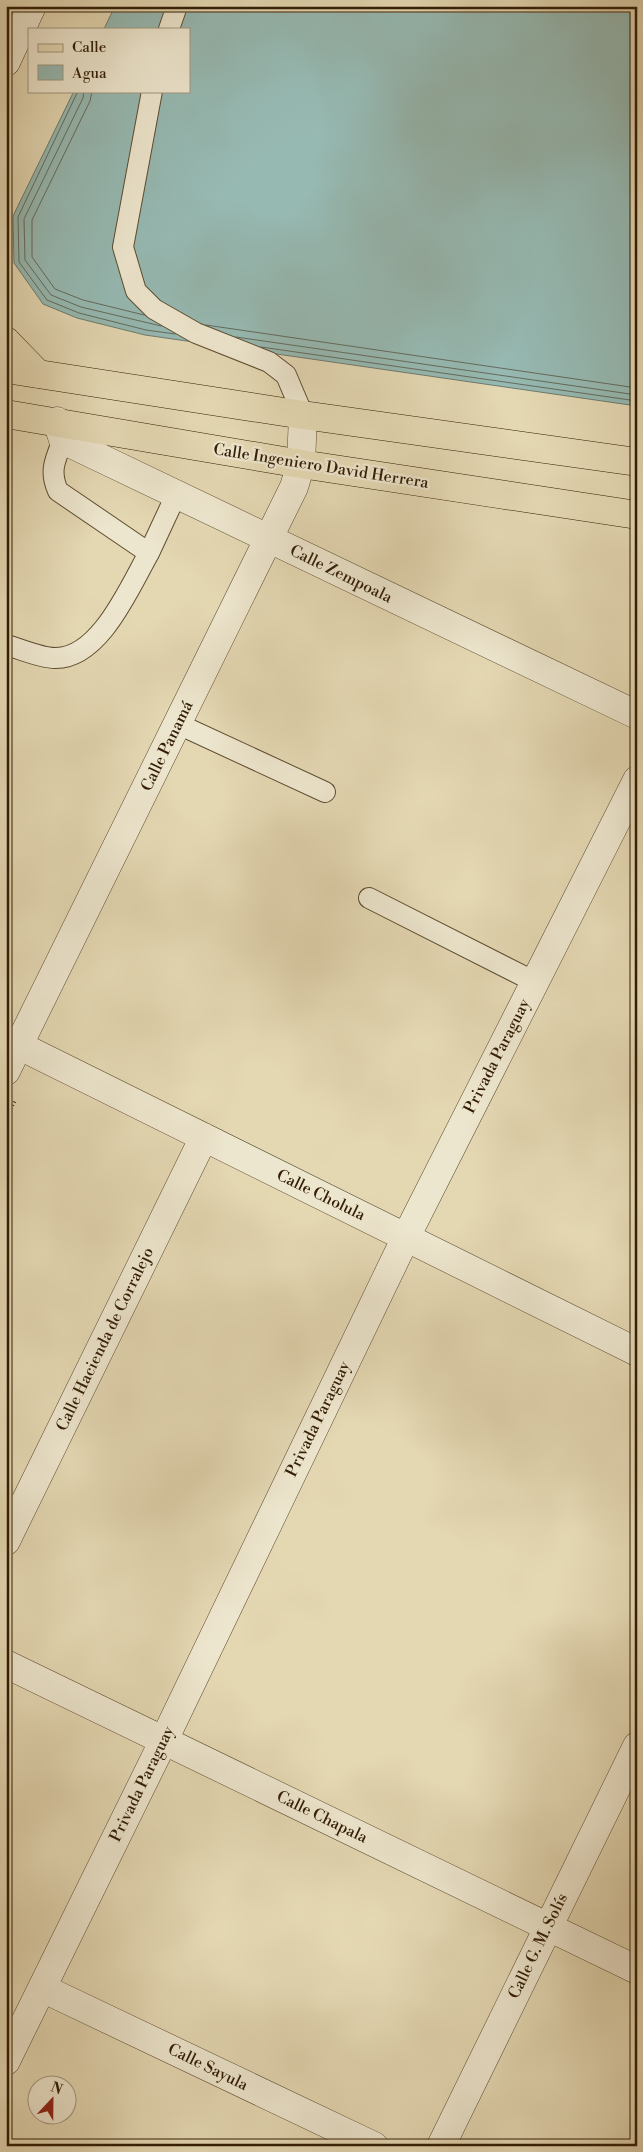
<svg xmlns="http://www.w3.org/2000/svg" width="643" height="2152" viewBox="0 0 643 2152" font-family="'Libre Bodoni',serif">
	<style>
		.water { fill: #96b9b2; stroke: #6e7b6d }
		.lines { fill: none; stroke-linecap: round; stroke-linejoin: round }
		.shore { stroke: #646b5c; stroke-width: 1 }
		.service-casing { stroke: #5e4c30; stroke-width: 22 }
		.minor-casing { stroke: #5e4c30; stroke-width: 29 }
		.tertiary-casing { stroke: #5e4c30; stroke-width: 29 }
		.secondary-casing { stroke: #321d05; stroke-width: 29 }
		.primary-casing { stroke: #321d05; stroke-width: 29 }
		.path { stroke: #321d05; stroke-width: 3; stroke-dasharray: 1 2.5; stroke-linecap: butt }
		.service { stroke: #ede6ce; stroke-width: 20 }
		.minor { stroke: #ede6ce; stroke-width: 28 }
		.tertiary { stroke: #ede6ce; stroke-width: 28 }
		.secondary { stroke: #ede6ce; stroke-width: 28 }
		.primary { stroke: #e4d8b3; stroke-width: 28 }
		.labels { text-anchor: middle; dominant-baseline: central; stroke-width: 4.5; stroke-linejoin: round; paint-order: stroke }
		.street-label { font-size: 16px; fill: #321d05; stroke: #ede6ce }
	</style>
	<rect width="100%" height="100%" fill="#e4d8b3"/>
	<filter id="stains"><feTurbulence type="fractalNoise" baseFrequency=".004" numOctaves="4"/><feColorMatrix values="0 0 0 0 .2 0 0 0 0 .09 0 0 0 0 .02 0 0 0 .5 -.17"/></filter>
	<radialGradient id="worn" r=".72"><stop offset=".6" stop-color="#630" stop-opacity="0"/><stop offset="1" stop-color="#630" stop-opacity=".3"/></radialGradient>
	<path class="water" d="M115,6h522v400l-492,-71 -68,-17 -34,-14 -29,-41 -1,-47 61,-125h115v-62h-85z"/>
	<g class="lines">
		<path class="shore" d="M78,91l-60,126 1,45 28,38 32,13 67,17 29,4
			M84,91l-1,7 -59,121 1,41 26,35 30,12 80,19
			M92,91l-2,10 -58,119v37l23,32 28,11 61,15
			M206,325l431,63
			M236,337l401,58
			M261,347l376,54"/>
		<defs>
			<path id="service" d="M169,29l8,-23
				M152,91l-29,156 13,44 18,18 42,24 73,29 17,13 17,40
				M63,440c-8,20 -14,31 -5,51l91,62 27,-58
				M6,645c15,4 34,13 49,13 45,1 75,-72 94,-105
				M178,724l147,68
				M369,898l166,84"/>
			<path id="minor" d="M57,421l6,19 574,275
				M6,1039l631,313
				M6,1541l198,-404
				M6,1664l631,306
				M42,1988l332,158
				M6,2061l158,-321 242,-503 231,-457
				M441,2146l196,-400"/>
			<path id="tertiary" d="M6,1071l288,-584 7,-23 2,-49"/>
			<path id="secondary" d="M6,62l26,-56"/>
			<path id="primary" d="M6,341l32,33
				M6,369l297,46 334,47
				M6,414l295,50 336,51"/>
		</defs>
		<use href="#service" class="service-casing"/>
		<use href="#minor" class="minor-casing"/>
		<use href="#tertiary" class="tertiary-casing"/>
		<use href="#secondary" class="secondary-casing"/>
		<use href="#primary" class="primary-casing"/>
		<path class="path" d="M6,1118l9,-17"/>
		<use href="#service" class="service"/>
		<use href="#minor" class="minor"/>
		<use href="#tertiary" class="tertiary"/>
		<use href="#secondary" class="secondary"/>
		<use href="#primary" class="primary"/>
	</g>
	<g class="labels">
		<g class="street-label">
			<text transform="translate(321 466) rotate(9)">Calle Ingeniero David Herrera</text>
			<text transform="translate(341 574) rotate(26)">Calle Zempoala</text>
			<text transform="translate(167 746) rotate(-64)">Calle Panamá</text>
			<text transform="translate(497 1056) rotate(-63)">Privada Paraguay</text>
			<text transform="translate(321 1195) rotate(26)">Calle Cholula</text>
			<text transform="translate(105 1339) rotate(-64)">Calle Hacienda de Corralejo</text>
			<text transform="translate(318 1419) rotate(-64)">Privada Paraguay</text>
			<text transform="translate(142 1784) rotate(-64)">Privada Paraguay</text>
			<text transform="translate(322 1817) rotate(26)">Calle Chapala</text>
			<text transform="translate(538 1946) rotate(-64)">Calle G. M. Solís</text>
			<text transform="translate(208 2067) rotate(26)">Calle Sayula</text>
		</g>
	</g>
	<rect width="643" height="2152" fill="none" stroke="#e4d8b3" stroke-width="25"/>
	<rect x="8" y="8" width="628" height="2137" fill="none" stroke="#321d05" stroke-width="2.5"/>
	<rect x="12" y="12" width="618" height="2127" fill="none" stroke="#321d05"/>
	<rect x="28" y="28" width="162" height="65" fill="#ede6ce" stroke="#a2967e"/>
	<rect x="38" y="44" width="25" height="8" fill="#e4d8b3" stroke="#a2967e"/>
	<text x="72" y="52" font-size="15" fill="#321d05">Calle</text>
	<rect x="38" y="65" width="25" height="15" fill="#96b9b2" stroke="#a2967e"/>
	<text x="72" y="78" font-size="15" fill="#321d05">Agua</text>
	<g transform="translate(52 2100) rotate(22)"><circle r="24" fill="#ede6ce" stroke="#a2967e"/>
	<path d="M0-4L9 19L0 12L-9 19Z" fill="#8f2418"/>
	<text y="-8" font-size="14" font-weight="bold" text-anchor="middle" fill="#321d05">N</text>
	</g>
	<rect width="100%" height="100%" filter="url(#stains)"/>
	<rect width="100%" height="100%" fill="url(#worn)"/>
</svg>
